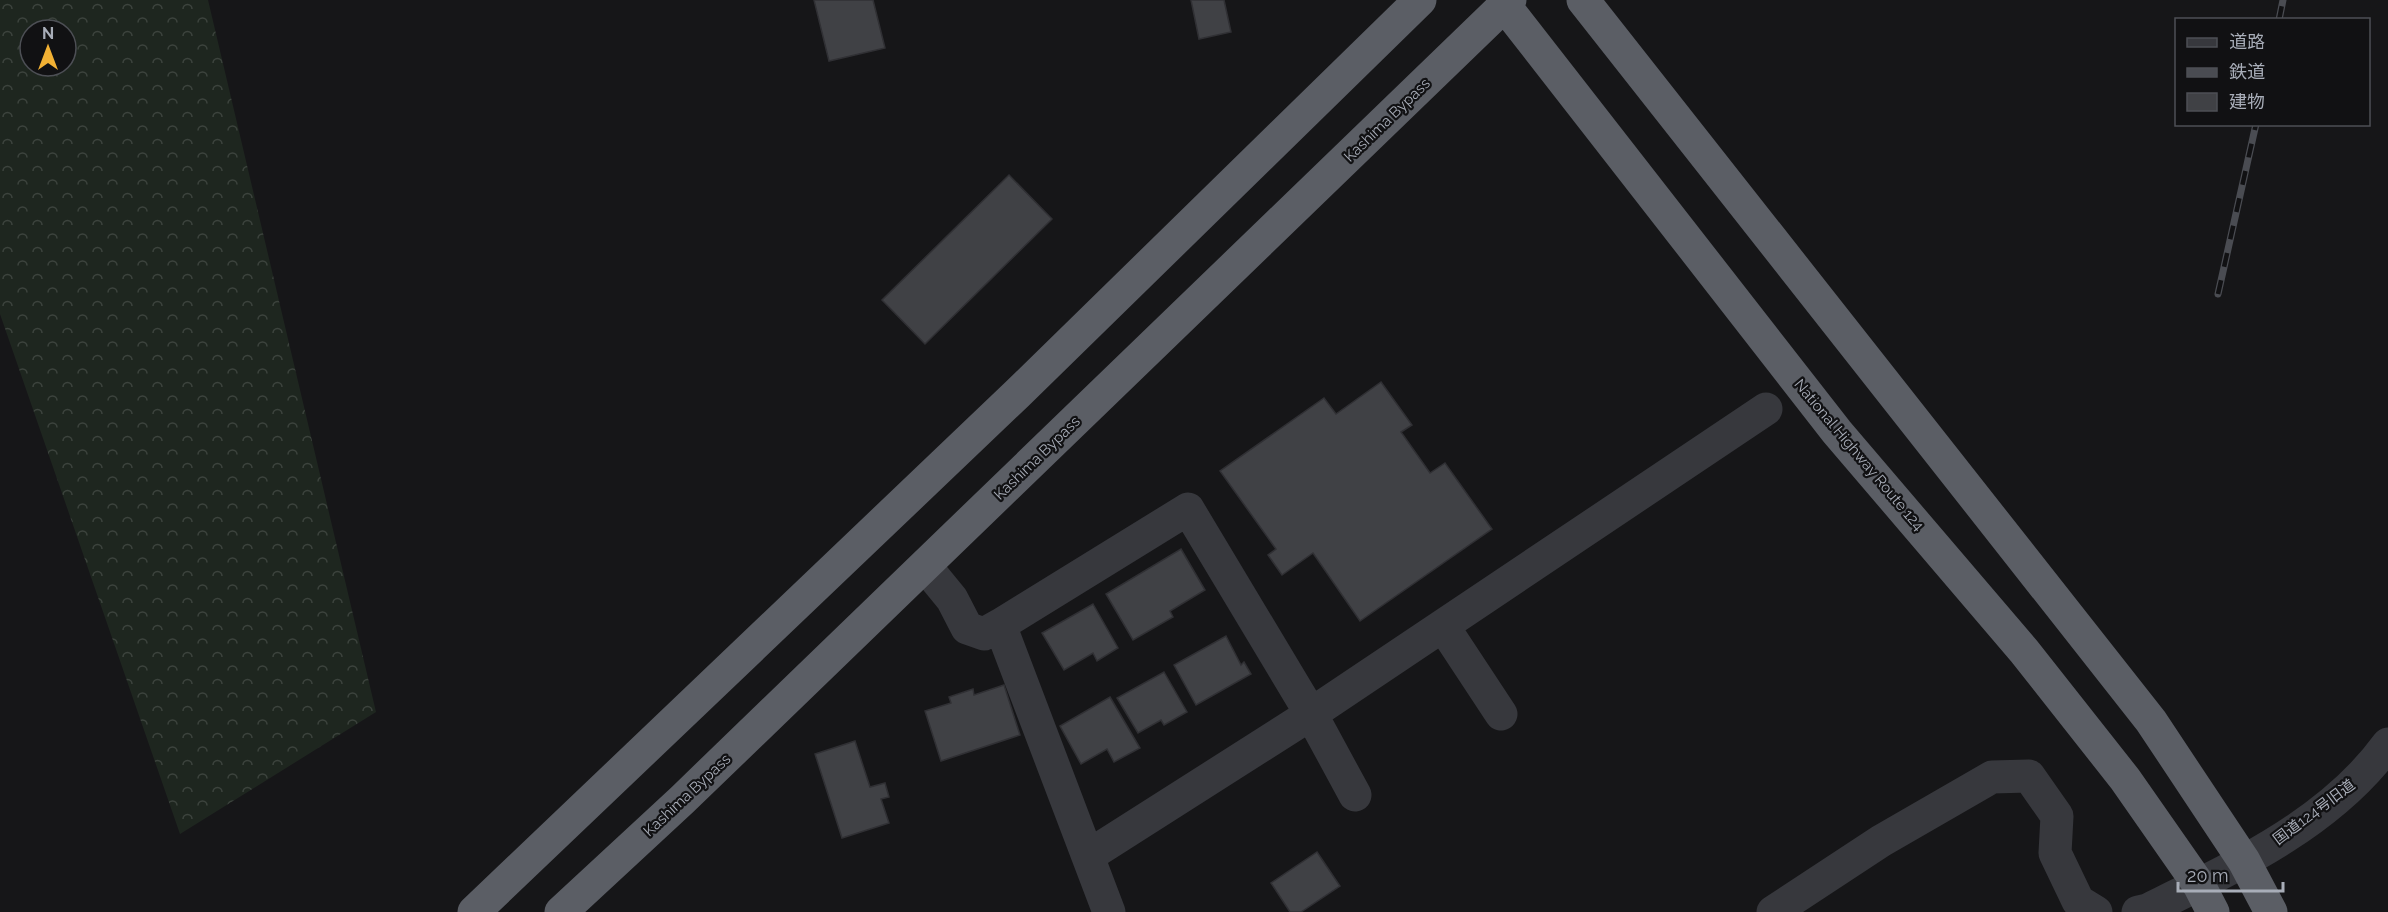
<svg xmlns="http://www.w3.org/2000/svg" width="2388" height="912" viewBox="0 0 2388 912" font-family="Raleway,'Noto Sans JP',sans-serif">
	<style>
		.forest { fill: url(#forest-crowns); fill-rule: evenodd }
		.building { fill: #404145; stroke: #303034; stroke-width: 1.5 }
		.lines { fill: none; stroke-linecap: round; stroke-linejoin: round }
		.minor { stroke: #37383d; stroke-width: 33 }
		.tertiary { stroke: #37383d; stroke-width: 33 }
		.trunk { stroke: #5b5e65; stroke-width: 33 }
		.rail-casing { stroke: #4a4c52; stroke-width: 7 }
		.rail { stroke: #111113; stroke-width: 4.5; stroke-dasharray: 14; stroke-linecap: butt }
		.labels { text-anchor: middle; dominant-baseline: central; stroke-width: 4.5; stroke-linejoin: round; paint-order: stroke }
		.street-label { font-size: 15px; fill: #a8adb8; stroke: #111113 }
	</style>
	<defs>
		<pattern id="forest-crowns" width="20" height="18" patternUnits="userSpaceOnUse" patternTransform="scale(1.5)"><rect width="20" height="18" fill="#1e261f"/><path d="M2 6a3 3 0 1 1 6 0M12 15a3 3 0 1 1 6 0" fill="none" stroke="#3c433d"/></pattern>
	</defs>
	<rect width="100%" height="100%" fill="#161618"/>
	<path class="forest" d="M0,0h208l168,712 -196,122 -180,-520zM30,30h36v36h-36z"/>
	<path class="building" d="M814,0h59l12,48 -56,13z
		M1191,0h33l7,32 -32,7z
		M1009,175l43,44 -127,125 -43,-44z
		M1381,382l31,43 -11,7 29,41 15,-10 47,66 -132,92 -47,-68 -31,22 -14,-20 8,-6 -56,-78 104,-73 12,16z
		M1181,549l24,41 -35,21 3,6 -40,23 -27,-46z
		M1093,604l25,44 -21,13 -4,-8 -29,17 -22,-37z
		M1226,636l15,29 3,-3 7,12 -55,31 -22,-40z
		M1164,672l23,40 -23,13 -3,-5 -23,13 -21,-35z
		M1004,685l16,50 -79,26 -16,-50 26,-8 -2,-6 24,-8 1,6z
		M1110,697l30,51 -26,14 -7,-13 -26,15 -21,-38z
		M855,741l15,46 15,-4 4,14 -8,2 8,24 -47,15 -27,-84z
		M1317,852l23,34 -39,26h-11l-19,-29z"/>
	<g class="lines">
		<path class="minor" d="M925,566l27,33 15,29 17,6 16,-9
			M1443,626l58,88
			M1099,849l212,-135 455,-305
			M1109,912l-109,-287 188,-116 123,205 44,81"/>
		<path class="tertiary" d="M1773,912l108,-71 111,-64 37,-1 28,40 -2,37 23,48 18,11
			M2138,912l9,-2c86,-42 183,-86 241,-166"/>
		<path class="trunk" d="M1504,0l1,6 332,426 187,219 101,128 74,106 14,27
			M1583,0l568,721 93,140 27,51
			M474,912l543,-518 403,-394
			M561,912l121,-112 828,-800"/>
		<defs>
			<path id="rail" d="M2279,20l4,-20
				M2218,294l38,-170"/>
		</defs>
		<use href="#rail" class="rail-casing"/>
		<use href="#rail" class="rail"/>
	</g>
	<g class="labels">
		<g class="street-label">
			<text transform="translate(1387 120) rotate(-44)">Kashima Bypass</text>
			<text transform="translate(1859 455) rotate(50)">National Highway Route 124</text>
			<text transform="translate(1037 458) rotate(-44)">Kashima Bypass</text>
			<text transform="translate(687 795) rotate(-43)">Kashima Bypass</text>
			<text transform="translate(2314 812) rotate(-37)">国道124号旧道</text>
		</g>
	</g>
	<rect x="2175" y="18" width="195" height="108" fill="#111113" stroke="#4d4f55" stroke-width="1.5"/>
	<rect x="2187" y="38" width="30" height="9" fill="#37383d" stroke="#4d4f55" stroke-width="1.5"/>
	<text x="2229" y="48" font-size="18" fill="#a8adb8">道路</text>
	<rect x="2187" y="68" width="30" height="9" fill="#4a4c52" stroke="#4d4f55" stroke-width="1.5"/>
	<text x="2229" y="78" font-size="18" fill="#a8adb8">鉄道</text>
	<rect x="2187" y="93" width="30" height="18" fill="#404145" stroke="#4d4f55" stroke-width="1.5"/>
	<text x="2229" y="108" font-size="18" fill="#a8adb8">建物</text>
	<g transform="translate(48 48)"><circle r="28" fill="#111113" stroke="#4d4f55" stroke-width="1.5"/>
	<path d="M0-4.5L10 22L0 15L-10 22Z" fill="#f2b134"/>
	<text y="-9" font-size="16" font-weight="bold" text-anchor="middle" fill="#a8adb8">N</text>
	</g>
	<path d="M2178 882v9h105v-9" fill="none" stroke="#a8adb8" stroke-width="3"/>
	<text x="2187" y="882" font-size="18" fill="#a8adb8" stroke="#111113" stroke-width="4.5" paint-order="stroke">20 m</text>
</svg>
